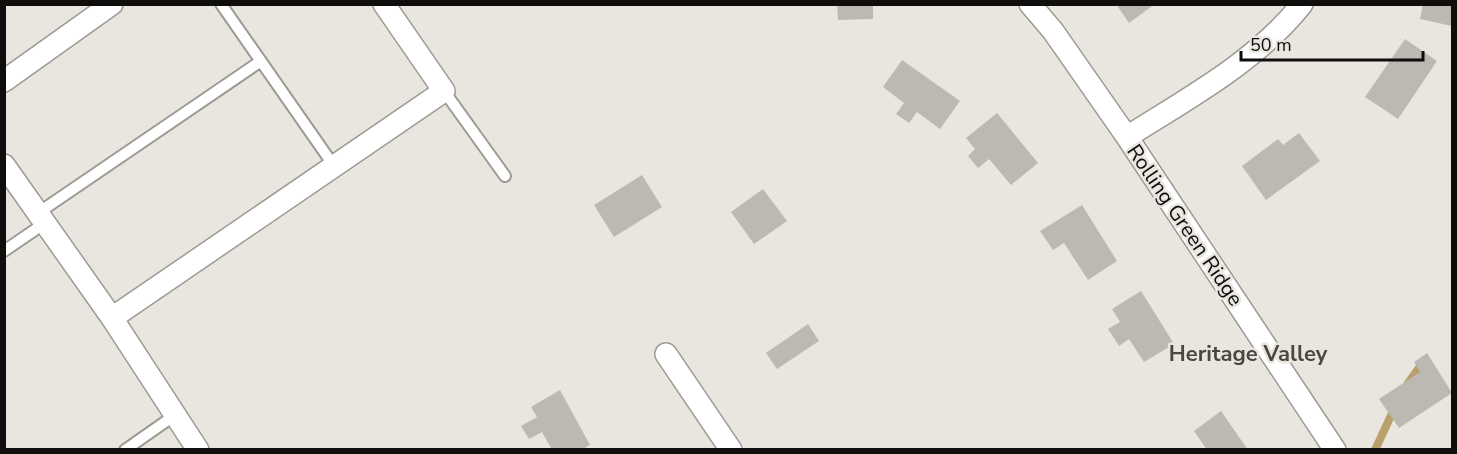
<svg xmlns="http://www.w3.org/2000/svg" width="1457" height="454" viewBox="0 0 1457 454" font-family="'Nunito Sans',sans-serif">
	<style>
		.lines { fill: none; stroke-linecap: round; stroke-linejoin: round }
		.stream { stroke: #b8a16a; stroke-width: 8 }
		.building { fill: #bcb9b2 }
		.service-casing { stroke: #9d9a94; stroke-width: 14 }
		.minor-casing { stroke: #9d9a94; stroke-width: 24 }
		.service { stroke: #fff; stroke-width: 10 }
		.minor { stroke: #fff; stroke-width: 21 }
		.labels { text-anchor: middle; dominant-baseline: central; stroke-width: 5; stroke-linejoin: round; paint-order: stroke }
		.street-label { font-size: 21px; fill: #0f0e0c; stroke: #e9e6df }
		.neighbourhood-label { font-size: 22px; font-weight: bold; fill: #494741; stroke: #e9e6df }
	</style>
	<rect width="100%" height="100%" fill="#e9e6df"/>
	<g class="lines">
		<path class="stream" d="M1408,383l13,-18
			M1375,450l20,-43"/>
	</g>
	<path class="building" d="M837,4h36v15l-35,1z
		M1116,4h39l-26,19z
		M1423,4h29v22l-32,-7z
		M1405,39l32,22 -39,58 -33,-22z
		M902,60l58,41 -20,28 -23,-17 -8,11 -13,-9 8,-11 -21,-16z
		M997,113l41,50 -27,22 -22,-26 -11,9 -10,-12 7,-7 -9,-11z
		M1299,133l21,28 -54,39 -24,-34 36,-27 5,6z
		M642,175l20,32 -48,30 -20,-32z
		M763,189l24,32 -33,23 -23,-32z
		M1082,205l35,56 -29,19 -24,-37 -11,7 -13,-19z
		M1141,291l33,53 -30,18 -15,-23 -10,7 -11,-17 12,-7 -8,-13z
		M808,324l11,17 -42,28 -11,-16z
		M1427,353l25,40 -53,35 -20,-29 41,-27 -6,-10z
		M560,390l30,55 -9,5h-29l-10,-18 -13,7 -8,-13 16,-9 -6,-10z
		M1221,411l27,39h-41l-13,-19z"/>
	<g class="lines">
		<defs>
			<path id="service" d="M221,4l113,162
				M444,91l61,85
				M38,213l223,-152
				M4,251l41,-28
				M125,450l50,-35"/>
			<path id="minor" d="M1030,4l23,27 74,106 208,313
				M4,81l108,-77
				M1127,137c61,-39 129,-75 175,-133
				M4,165l108,153
				M666,354l65,96
				M198,450l-86,-132 332,-227 -60,-87"/>
		</defs>
		<use href="#service" class="service-casing"/>
		<use href="#minor" class="minor-casing"/>
		<use href="#service" class="service"/>
		<use href="#minor" class="minor"/>
	</g>
	<g class="labels">
		<g class="street-label">
			<text transform="translate(1185 225) rotate(56)">Rolling Green Ridge</text>
		</g>
		<g class="neighbourhood-label">
			<text x="1248" y="354">Heritage Valley</text>
		</g>
	</g>
	<rect width="1457" height="454" fill="none" stroke="#0f0e0c" stroke-width="12"/>
	<path d="M1241 51v9h182v-9" fill="none" stroke="#0f0e0c" stroke-width="3"/>
	<text x="1250" y="51" font-size="18" fill="#0f0e0c" stroke="#e9e6df" stroke-width="4.5" paint-order="stroke">50 m</text>
</svg>
